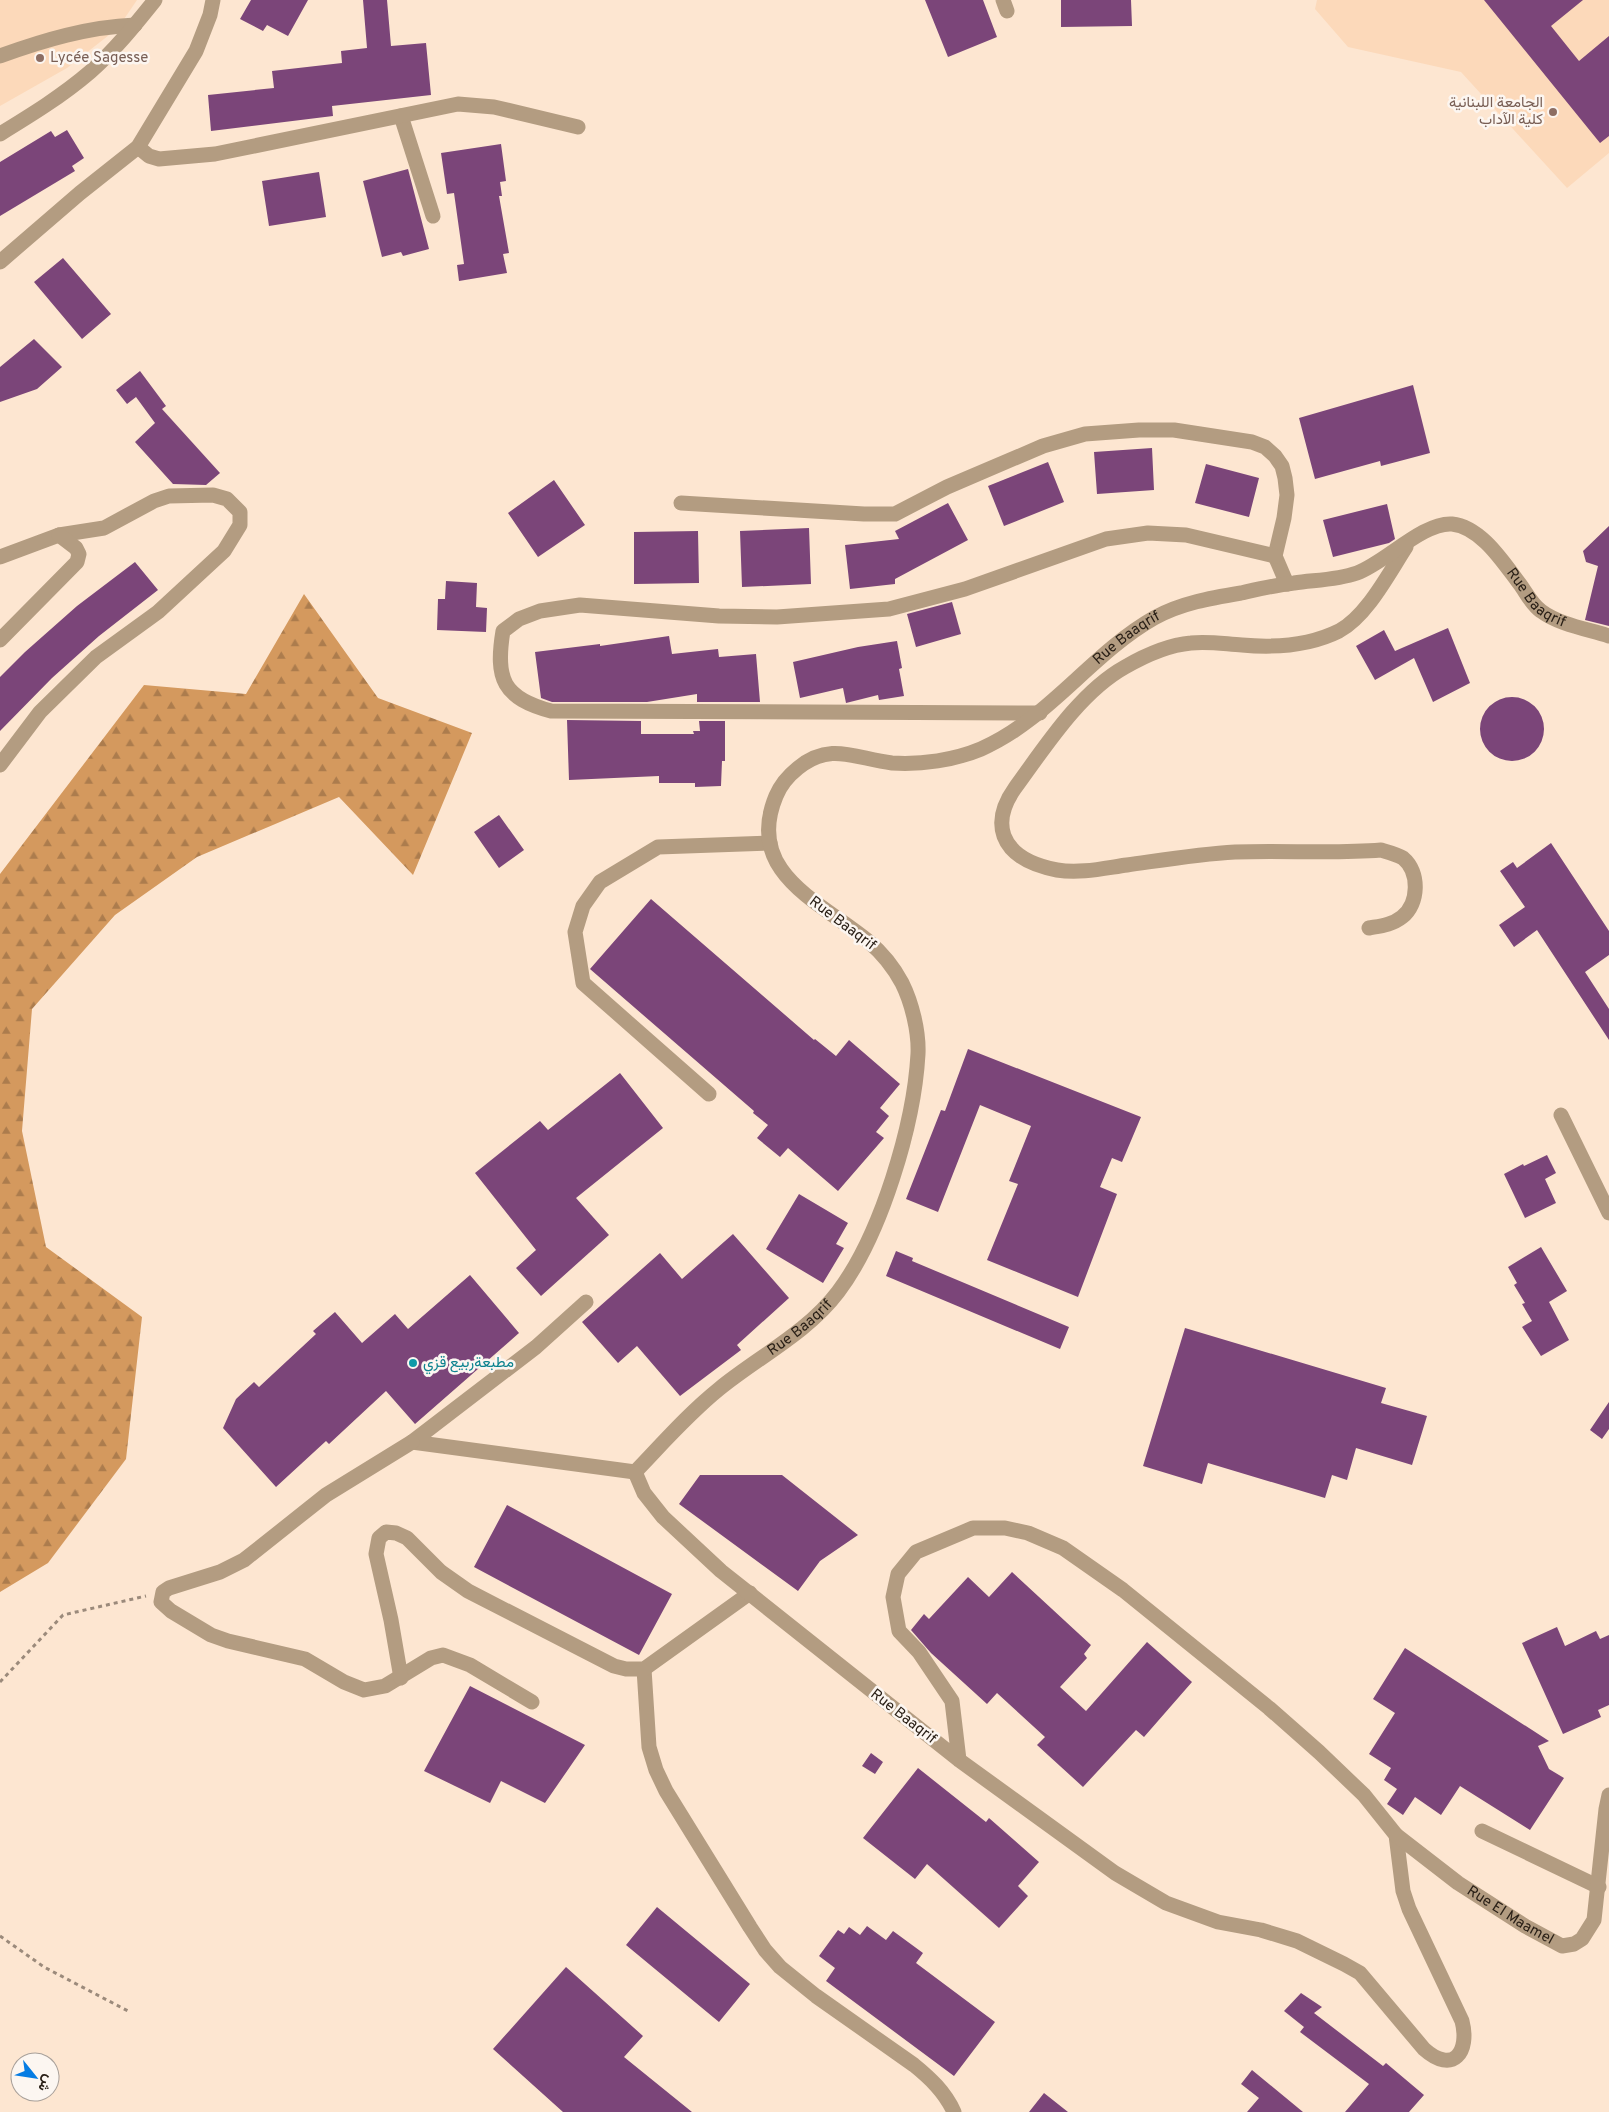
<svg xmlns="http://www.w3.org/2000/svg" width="1609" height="2112" viewBox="0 0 1609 2112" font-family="Overpass,Vazirmatn,sans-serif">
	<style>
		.built { fill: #fcd9ba }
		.forest { fill: url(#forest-firs) }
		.building { fill: #7b4579 }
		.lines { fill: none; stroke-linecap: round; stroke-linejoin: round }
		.path { stroke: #9b8a7b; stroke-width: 3; stroke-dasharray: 4 4; stroke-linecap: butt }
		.minor { stroke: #b39c81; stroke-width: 15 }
		.education-dot { fill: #8d6e63; stroke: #fcf6f1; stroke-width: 2 }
		.culture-dot { fill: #0f9aa8; stroke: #fcf6f1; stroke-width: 2 }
		.labels { text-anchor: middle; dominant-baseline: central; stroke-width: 5; stroke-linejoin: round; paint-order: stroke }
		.education-label { font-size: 15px; fill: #785e54; stroke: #fcf6f1; text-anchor: start }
		.street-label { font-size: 15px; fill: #2a2017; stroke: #fcf6f1 }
		.culture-label { font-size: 15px; fill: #0d838f; stroke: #fcf6f1; text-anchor: start }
	</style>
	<defs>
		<pattern id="forest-firs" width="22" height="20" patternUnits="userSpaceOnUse" patternTransform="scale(1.25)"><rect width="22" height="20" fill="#d4995e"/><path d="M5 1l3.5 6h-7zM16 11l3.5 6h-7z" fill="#ac7c4d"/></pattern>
	</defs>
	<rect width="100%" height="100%" fill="#fde6d1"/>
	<path class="built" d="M0,0h137l-19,28 -51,40 -67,38z
		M1317,0h292v153l-42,35 -106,-116 -113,-25 -33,-38z"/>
	<path class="forest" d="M304,594l74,104 94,35 -59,142 -74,-78 -142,60 -82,58 -83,94 -10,122 24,116 96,70 -16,142 -78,104 -48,29v-718l144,-189 102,9z"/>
	<path class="building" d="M251,0h57l-20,36 -21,-11 -4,6 -23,-12z
		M363,0h24l4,46 35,-3 5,52 -99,11 1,10 -122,15 -3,-36 66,-7 -2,-17 70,-8 -1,-12 26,-3z
		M925,0h58l14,37 -49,20z
		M1061,0h70l1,26 -71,1z
		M1484,0h99l-32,26 28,35 30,-25v100l-9,7z
		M67,130l17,28 -12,8 3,5 -75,45v-54l51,-31 4,6z
		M501,144l5,37 -6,1 2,14h-3l10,57 -6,1 4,19 -48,8 -2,-16 7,-1 -10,-71 -7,1 -6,-41z
		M408,169l21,80 -26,7 -2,-4 -19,5 -19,-76z
		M319,172l7,45 -57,9 -7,-45z
		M63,258l48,56 -29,25 -48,-57z
		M34,339l28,28 -25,22 -37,13v-35z
		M140,371l26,35 -4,3 58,64 -14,12 -33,-1 -38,-42 20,-19 -19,-26 -9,7 -11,-14z
		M1413,385l17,68 -49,13 -1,-5 -65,18 -16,-61z
		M1152,448l2,42 -57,4 -3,-42z
		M1048,462l16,40 -60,24 -16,-40z
		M1206,464l53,14 -10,39 -54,-14z
		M554,480l31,45 -47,32 -30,-44z
		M948,503l20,37 -73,39v5l-45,5 -5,-44 54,-6 -4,-8z
		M1387,504l8,35 -6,4 -56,14 -10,-37z
		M1609,526v100l-24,-6 13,-54 -12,-4 -3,-11z
		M809,528l2,56 -69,3 -2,-56z
		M698,531l1,52 -65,1v-52z
		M135,562l23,28 -59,46 -47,42 -52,53v-54l25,-25 52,-46z
		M446,581l31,2 -1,24 11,1 -1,24 -49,-2 1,-31h7z
		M952,602l9,32 -45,13 -9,-33z
		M1448,628l22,55 -37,19 -19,-44 -39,22 -19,-34 28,-16 11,21z
		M669,636l3,18 46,-5 1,8 37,-3 4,48h-63v-8l-50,8h-95l-11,-4 -6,-46 65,-8v2z
		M897,641l5,27 -3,1 5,27 -25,4 -1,-5 -32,8 -3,-15 -43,10 -7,-36 65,-15z
		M1480 729a32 32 0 1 1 64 0a32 32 0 1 1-64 0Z
		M567,720l74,1v13h53l-1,-3h7l-1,-10h26v40h-3l-1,25 -26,1v-4h-36v-7l-90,4z
		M499,815l25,35 -25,18 -25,-36z
		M1551,843l58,88v24l-24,17 24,37v31l-72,-110 -23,17 -15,-22 26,-18 -25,-36 13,-9 4,6z
		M651,899l163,141 1,-1 21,17 13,-16 51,44 -20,24 9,8 -13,16 8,6 -46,53 -50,-43 -8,9 -23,-19 11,-13 -15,-12 1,-2 -164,-142z
		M968,1049l173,68 -19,45 -10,-4 -12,29 17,7 -39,103 -91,-37 31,-76 -9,-3 22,-55 -51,-21 -42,107 -32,-13 35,-89 4,1z
		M620,1073l43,55 -87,70 33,37 -68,61 -25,-28 20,-18 -61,-77 65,-52 8,9z
		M1547,1155l9,18 -11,6 11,24 -31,15 -21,-44 19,-10 1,2z
		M799,1194l49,29 -12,21 8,4 -21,35 -57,-34z
		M733,1234l56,64 -52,47 4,5 -61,46 -43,-50 -19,17 -36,-41 78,-69 22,26z
		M1541,1247l26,44 -18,11 20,38 -28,16 -19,-29 10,-6 -10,-17 3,-1 -11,-18 3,-2 -9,-16z
		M896,1251l17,7 -1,3 157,66 -9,22 -174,-73z
		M470,1275l49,58 -104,91 -29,-33 -57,53 -3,-3 -50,46 -53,-59 13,-29 18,-17 5,5 57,-53 -3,-3 22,-19 27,31 33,-29 13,15z
		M1185,1328l201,60 -5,15 46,13 -15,49 -56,-17 -9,32 -15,-5 -7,23 -117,-35 -6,21 -59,-18z
		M1609,1402v27l-7,10 -12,-9z
		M700,1475h82l76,60 -38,26 -22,30 -119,-87z
		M507,1505l165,89 -33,61 -165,-88z
		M1012,1572l79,73 -7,9 3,4 -27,29 26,24 61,-69 45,40 -48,55 -8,-7 -53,57 -46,-42 8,-8 -48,-44 -10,11 -56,-51 -20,-23 13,-16 5,5 39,-42 21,20z
		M1557,1627l8,19 31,-15 4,8 9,-4v70l-11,5 3,7 -38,17 -41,-91z
		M1405,1648l144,93 -11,5 11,23 15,9 -34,52 -70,-44 -19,29 -26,-18 -12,18 -16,-11 10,-15 -13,-9 7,-12 -22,-14 26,-41 -22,-14z
		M470,1686l115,59 -40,58 -44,-22 -11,22 -66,-32z
		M871,1753l12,9 -8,12 -13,-8z
		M918,1768l68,54 3,-4 50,44 -21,24 10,10 -29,32 -72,-64 -12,15 -52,-41z
		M657,1907l93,77 -31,38 -93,-77z
		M867,1926l19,14 7,-9 30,22 -7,10 79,59 -41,54 -128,-95 9,-13 -16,-12 19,-26 6,4 5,-7 11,8z
		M566,1967l77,69 -19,21 68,55h-129l-70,-63z
		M1301,1993l21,14 -8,6 69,53 3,-3 38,32 -15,17h-64l24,-28 -69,-52 4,-5 -20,-16z
		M1252,2070l51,42h-56l12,-14 -18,-14z
		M1044,2093l24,19h-39z"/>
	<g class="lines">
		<path class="path" d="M0,1682l63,-67 83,-19
			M0,1936l44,31 84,44"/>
		<g class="minor">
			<path d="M1003,0l4,11"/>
			<path d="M0,56c44,-16 88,-29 135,-31"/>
			<path d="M401,116l32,100"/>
			<path d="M0,134c31,-19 62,-38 90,-62 24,-21 45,-47 65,-72"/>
			<path d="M138,147l11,9 10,3 56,-5 243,-50 36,3 84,20"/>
			<path d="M0,262l80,-69 58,-46 58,-96 14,-36 3,-15"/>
			<path d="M681,503l183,11h31l52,-27 96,-41 42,-12 54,-4h35l78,12 13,5 10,9 7,10 3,12 2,17 -3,23 -9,38 12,28"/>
			<path d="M0,557l59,-22 45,-7 50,-27 15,-5 44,-1 14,4 13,13v13l-16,26 -66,61 -62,45 -56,55 -40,53"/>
			<path d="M0,640l77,-78 2,-8 -3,-6 -17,-13"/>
			<path d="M1040,713l-489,-2c-48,-13 -56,-32 -48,-80l16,-12 21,-8 40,-6 139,11 58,1 112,-8 76,-20 141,-50 42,-6 38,2 89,21"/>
			<path d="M1369,928c11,-2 23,-3 33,-11 17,-13 18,-45 1,-59 -7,-4 -15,-6 -22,-8 -49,4 -98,0 -146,2 -36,2 -72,8 -108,13 -22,3 -47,9 -70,5 -21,-4 -45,-13 -53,-34 -6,-17 1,-34 11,-48 30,-41 65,-96 110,-121 19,-11 43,-22 66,-24 17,-2 34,1 51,2 33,3 67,1 97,-14 28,-15 50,-58 67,-84"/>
			<path d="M709,1094l-126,-111 -8,-51 8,-26 17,-24 58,-35 112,-4"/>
			<path d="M1561,1115l48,98"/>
			<path d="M586,1302l-50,45 -124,95 223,30"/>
			<path d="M412,1442l-86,53 -82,65 -24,12 -51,16 -6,4 -2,10 10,9 40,24 17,6 77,18 39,23 20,8 21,-4 46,-28 12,-3 27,10 62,37"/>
			<path d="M644,1669l5,78 7,23 10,21 84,136 15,23 15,17 36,29 98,69c16,13 31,27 40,47"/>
			<path d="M401,1678l-10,-58 -15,-66 3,-16 7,-6 10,1 11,5 34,34 27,19 146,75 12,3h18l106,-76"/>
			<path id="s1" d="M959,1760l-7,-59 -33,-49 -20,-21 -6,-34 5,-23 18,-22 57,-24h32l23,5 35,15 60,42 146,118 50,44 45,43 32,40 7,56 6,18 53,112c8,31 -9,54 -38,28l-64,-76 -16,-9 -47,-23 -36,-11 -43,-8 -52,-19 -51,-30 -156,-113 -238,-189 -58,-54 -19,-24 -9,-21c27,-28 53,-58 84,-83 39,-32 88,-56 119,-97 43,-57 76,-167 80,-238 1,-22 -6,-51 -16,-71 -8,-15 -21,-31 -34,-42 -47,-39 -124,-68 -92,-145 5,-12 12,-20 22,-28 33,-27 58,-9 94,-5 29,2 63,-3 89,-14 68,-30 110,-95 173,-131 27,-15 57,-20 87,-25 18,-4 35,-8 53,-10 21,-3 43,-3 63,-10 28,-10 66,-51 95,-49 29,3 51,38 67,59 7,9 12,21 22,28 19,14 46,18 68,25"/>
			<path d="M1482,1831l117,56"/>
			<path id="s2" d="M1396,1835l62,48 67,43 37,20 12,-2 8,-5 12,-19 12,-111 3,-14"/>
		</g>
	</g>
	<g class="education-dot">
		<circle cx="40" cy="58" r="5"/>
		<circle cx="1553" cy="112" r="5"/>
	</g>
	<circle class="culture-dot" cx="413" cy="1363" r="5"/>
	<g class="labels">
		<g class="education-label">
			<text x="50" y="58">Lycée Sagesse</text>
			<text x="1543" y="103" text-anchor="end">الجامعة اللبنانية<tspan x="1543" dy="17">كلية الآداب</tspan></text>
		</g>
		<g class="street-label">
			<text stroke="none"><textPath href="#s1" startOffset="3818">Rue Baaqrif</textPath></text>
			<text stroke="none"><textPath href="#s1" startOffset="3352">Rue Baaqrif</textPath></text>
			<text transform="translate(842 924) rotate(37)">Rue Baaqrif</text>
			<text stroke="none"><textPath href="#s1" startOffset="2319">Rue Baaqrif</textPath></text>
			<text transform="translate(903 1717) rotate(38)">Rue Baaqrif</text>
			<text stroke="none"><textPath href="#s2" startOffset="140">Rue El Maamel</textPath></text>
		</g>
		<g class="culture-label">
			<text x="423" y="1363">مطبعةربيع قزي</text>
		</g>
	</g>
	<g transform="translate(35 2077) rotate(120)"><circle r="24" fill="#fcf6f1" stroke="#a8a09a"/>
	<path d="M0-4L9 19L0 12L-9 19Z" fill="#057ce3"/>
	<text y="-8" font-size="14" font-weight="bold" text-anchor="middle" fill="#2a2017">ش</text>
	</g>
</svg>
